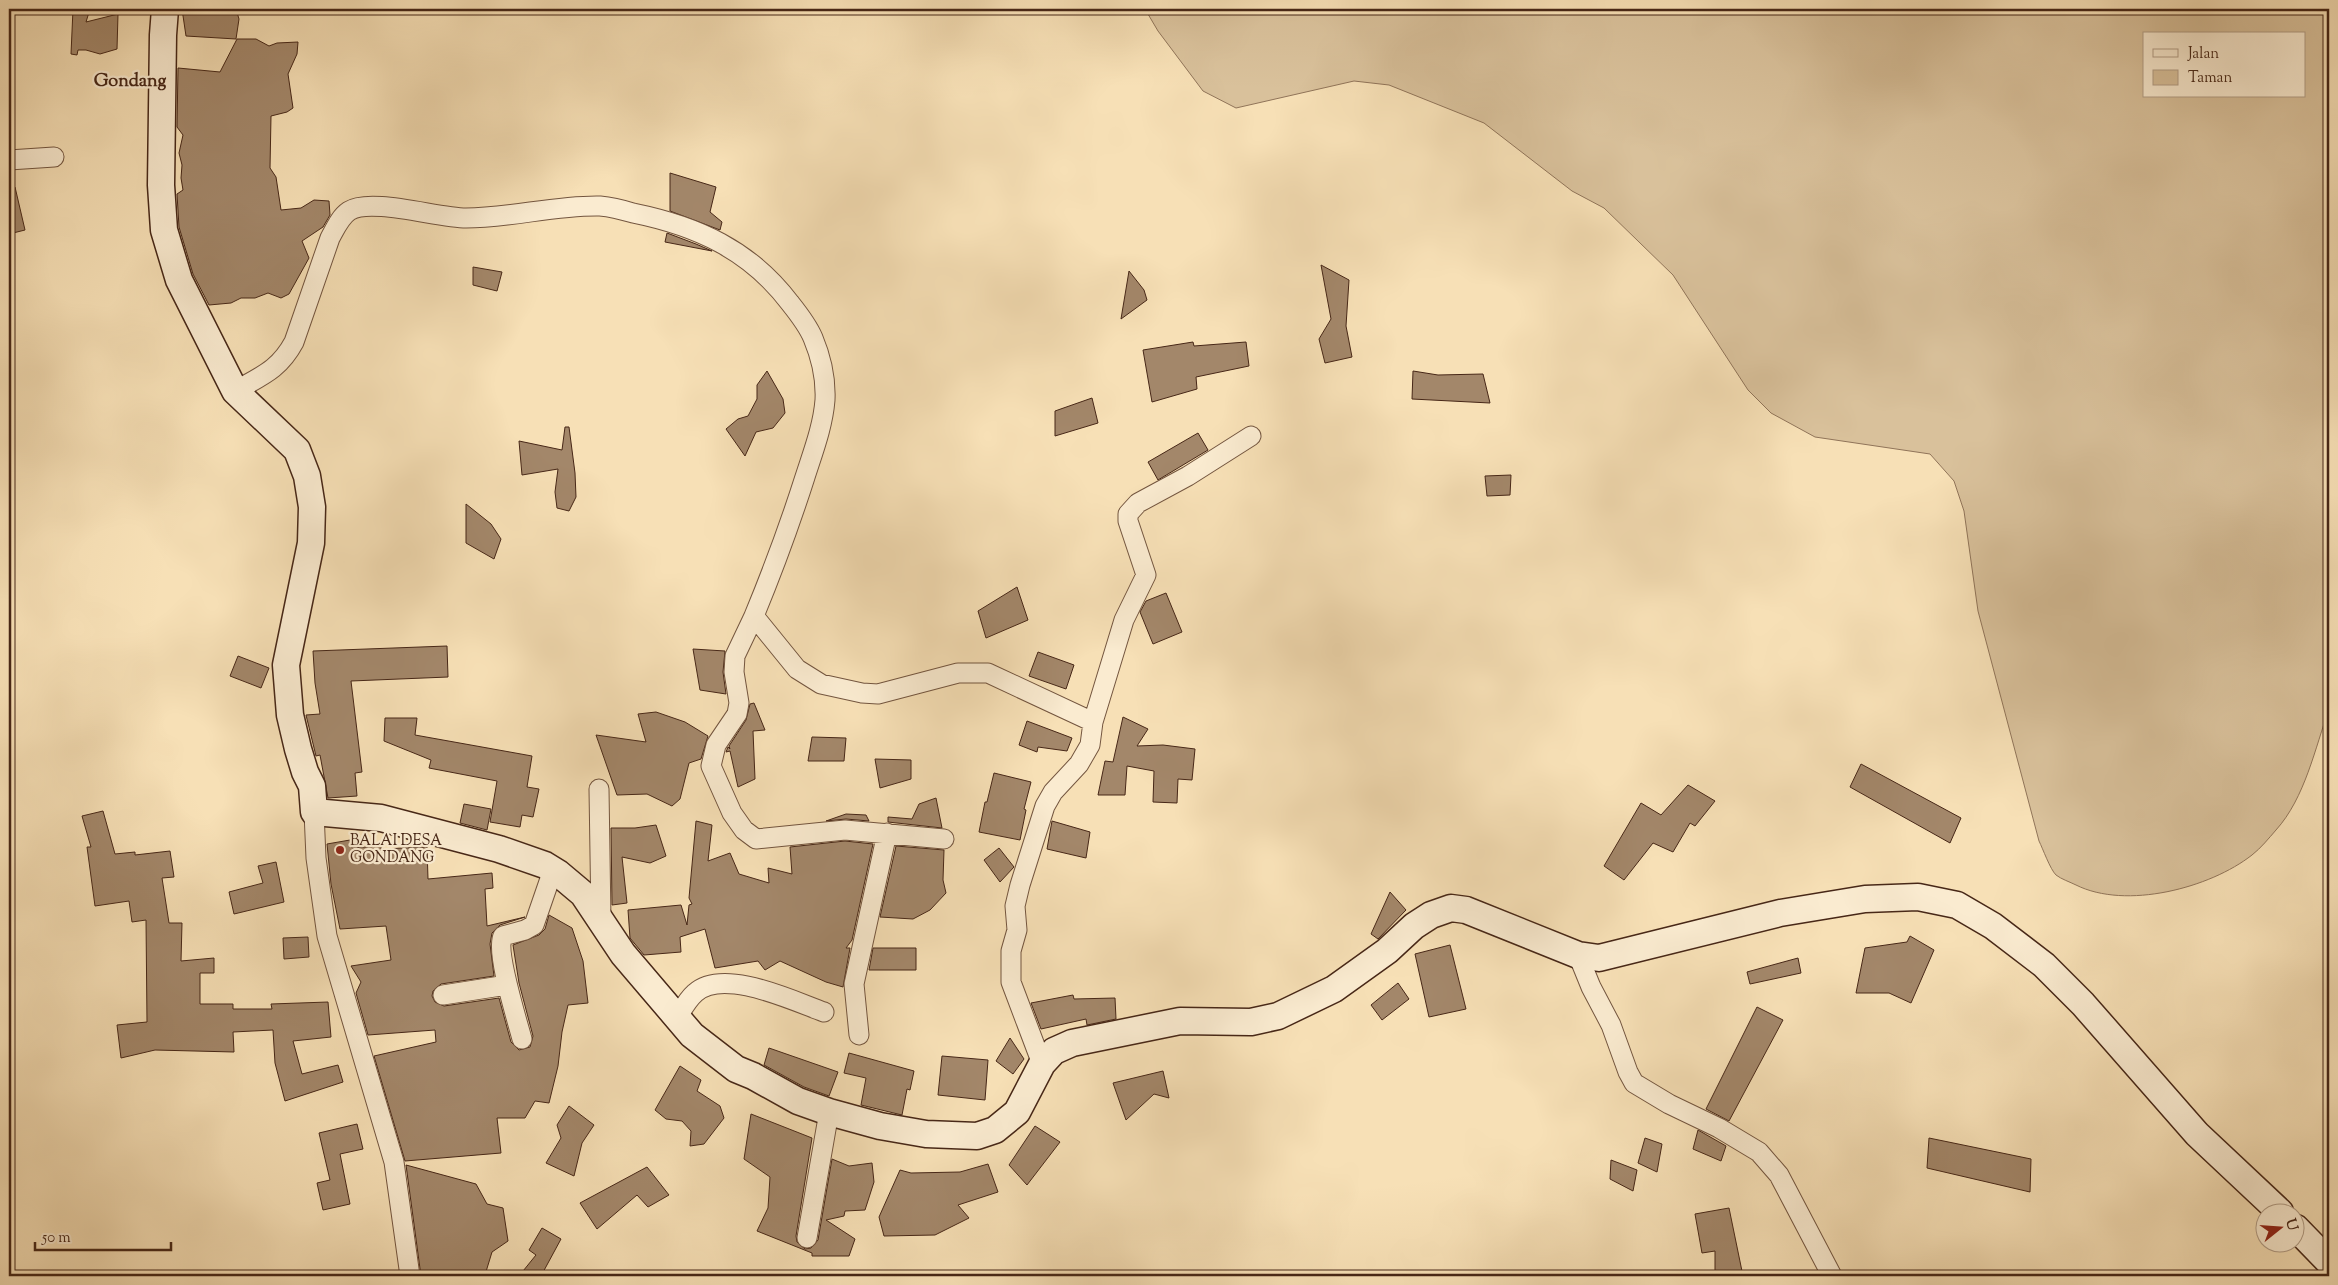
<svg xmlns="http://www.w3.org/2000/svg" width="2338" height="1285" viewBox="0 0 2338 1285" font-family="'Sorts Mill Goudy',serif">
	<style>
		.green { fill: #d9c19b; stroke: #907459; fill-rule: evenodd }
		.building { fill: #a3876a; stroke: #472717 }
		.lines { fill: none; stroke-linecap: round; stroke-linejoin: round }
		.street-casing { stroke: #73553f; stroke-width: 21 }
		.secondary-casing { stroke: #472717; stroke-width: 29 }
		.street { stroke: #faebd0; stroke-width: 19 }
		.secondary { stroke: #faebd0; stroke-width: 26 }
		.poi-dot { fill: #8f2418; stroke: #faebd0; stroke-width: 2 }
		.labels { text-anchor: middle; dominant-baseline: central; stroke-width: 4.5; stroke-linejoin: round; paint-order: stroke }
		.poi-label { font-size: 15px; fill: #472717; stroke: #faebd0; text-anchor: start }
		.quarter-label { font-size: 18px; font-weight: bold; fill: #472717; stroke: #faebd0 }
	</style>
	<rect width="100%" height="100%" fill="#f7e0b6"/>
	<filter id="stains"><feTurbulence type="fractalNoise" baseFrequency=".004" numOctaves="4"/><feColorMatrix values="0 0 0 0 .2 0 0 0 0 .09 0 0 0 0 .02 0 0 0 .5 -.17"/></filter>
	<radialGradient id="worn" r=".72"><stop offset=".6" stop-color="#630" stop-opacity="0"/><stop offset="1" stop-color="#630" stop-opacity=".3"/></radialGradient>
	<path class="green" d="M1145,9h1184v700c-14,39 -24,89 -53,121 -7,8 -15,18 -24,25 -42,33 -126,55 -176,30 -6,-3 -15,-6 -20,-10 -6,-6 -13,-26 -17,-34l-61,-230 -14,-100 -10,-30 -24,-27 -115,-17 -44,-24 -23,-23 -75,-115 -69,-67 -32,-17 -88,-68 -95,-38 -35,-4 -118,27 -33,-17 -45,-60zM2144,34h160v62h-160z"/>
	<path class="building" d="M73,9h17l-4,13 32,-8 -1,35 -17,5 -14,-4h-8l-1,5 -6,-1z
		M182,9h54l3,10 -3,20 -50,-3z
		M237,39h19l13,7 8,-3 21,-1 -1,12 -9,20 5,34 -6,4 -16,4 -1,52 6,9 5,33 20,-2 13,-8 15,1 1,14 -7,12 -21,14 7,17 -20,36 -8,4 -13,-5 -13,5h-14l-10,5 -22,2 -16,-31 -14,-47 -2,-33 6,-4 -2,-12 1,-13 -3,-12 4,-18 -6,-8 1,-59 42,4z
		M670,173l46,14 -6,25 12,10 -2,8 -50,-19z
		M15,187l10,43 -16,4v-46z
		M667,233l29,11 16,7 -47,-9z
		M1321,265l28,15 -3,46 6,31 -27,6 -6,-24 12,-20z
		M473,267l29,5 -5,19 -24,-6z
		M1129,271l15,19 3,10 -26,19z
		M1193,342l1,4 52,-4 3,24 -53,11 1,12 -45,13 -9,-52z
		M767,371l16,28 2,14 -12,15 -17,4 -11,24 -19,-27 12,-10 10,-3 9,-17v-14z
		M1413,371l25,4 45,-1 7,29 -78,-4z
		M1092,398l6,25 -43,13v-25z
		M565,427h4l6,46 1,24 -7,14 -12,-3 -2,-16 3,-23 -36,6 -3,-34 43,9z
		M1198,433l10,17 -50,30 -10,-18z
		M1511,475l-1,20 -23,1 -2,-20z
		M466,504l25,20 10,15 -7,20 -28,-16z
		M1017,587l11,33 -42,18 -8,-27z
		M1166,593l16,39 -29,12 -13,-32 6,-11z
		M447,646l1,31 -97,4 11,91 -7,1 2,23 -29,2 -8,-43 -4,1 -10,-41 14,-1 -5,-31 -2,-32z
		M693,649l32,2 -2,21 3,22 -26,-4z
		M1038,652l36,13 -8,24 -37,-13z
		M238,656l31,12 -8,20 -31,-12z
		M754,703l11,27 -12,1 2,48 -17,8 -8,-36 -4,1 2,-5 2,2 -1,-3 17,-26 4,-16z
		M656,712l29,10 23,14 -7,23 -12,4 -9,36 -8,7 -25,-12 -30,1 -21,-60 50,7 -8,-28z
		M1123,717l25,12 -11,17 26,-1 32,4 -3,31 -14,-1 -1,24 -24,-1 1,-31 -27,-5 -2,29h-27l7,-34 8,1z
		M385,718h32l-2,17 117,21 -5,31 12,2 -6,28 -11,-2 -2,12 -30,-5 7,-41 -68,-13 2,-8 -47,-19z
		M1027,721l45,17 -5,13 -29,-4 -1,5 -18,-7z
		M812,737l34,1 -2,23h-36z
		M875,759l36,1v19l-31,9z
		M1861,764l100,54 -11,25 -100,-56z
		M994,773l37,9 -7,27 2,1 -6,30 -41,-8 6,-30h2z
		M1688,785l27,16 -20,25 -5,-3 -17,29 -20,-9 -29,37 -20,-14 37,-63 20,12z
		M936,798l6,30 -54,-6v-5l24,2 7,-15z
		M464,804l27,5 -4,21 -27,-7z
		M103,811l12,43 20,-2v3l35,-4 4,26 -12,1 7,45h13l-1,38 33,-3v15h-14v31h33v5h39l-1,-5 57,-2 3,35 -38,4 9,33 36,-9 5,17 -58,19 -10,-38 -2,-33 -40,2 1,20 -79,-2 -34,8 -4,-33 30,-3 -1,-102 -14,2 -3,-21 -34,5 -8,-59h4l-9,-31z
		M846,814l20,1 3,6 -23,-2 -20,2z
		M696,821l16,4 -4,36 22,-8 9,21 30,9 -1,-15 24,6 -2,-27 55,-6 28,3 -21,96 -6,8h4l-7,39 -17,-5 -46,-21 -15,9 -7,-9 -43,7 -10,-39 -25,8 1,15 -37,3 -14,-17 -2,-28 53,-5 6,20 2,-20 3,-1 -3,-6z
		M1052,821l38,11 -4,26 -39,-9z
		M656,825l10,31 -16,7 -28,-6 5,46 -15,2 -1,-77h24z
		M350,840l2,8 29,-2v3l46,-2 1,32 64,-6 1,15 -8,1 2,37 38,-9 -25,8 -8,8 -2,11 4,32 -53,8 -8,7 -1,5 3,6 9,4 55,-8 12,44 8,8 11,-3 3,-11 -14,-53 -6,-38 26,-10 6,-6 4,-14 23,13 11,33 5,42 -20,2 -6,27 -4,34 -9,37 -14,-2 -10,17h-28l4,35 -96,8 -31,-105 62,-14 -1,-12 -67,5 -12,-42 5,-11 -10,-16 40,-6 -5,-34 -46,3 -9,-45 -4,-40z
		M896,846l48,4 -1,30 3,13 -16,17 -17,9 -33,-2z
		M999,848l15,19 -14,15 -16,-22z
		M276,862l8,40 -50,12 -5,-22 34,-9 -5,-17z
		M1390,892l16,18 -28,29 -7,-5z
		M1910,936l24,14 -23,53 -22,-10h-33l9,-45 42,-6z
		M308,937l1,20 -25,2 -1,-21z
		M1450,945l16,64 -37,8 -14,-63z
		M873,948h43v22h-47z
		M1798,958l3,15 -51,11 -3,-12z
		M1398,983l11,16 -27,21 -11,-15z
		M1073,995l1,4 41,-1 1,21 -29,6 -1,-6 -45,10 -10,-26z
		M1757,1007l26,13 -54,101 -23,-12z
		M1010,1038l14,21 -11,15 -17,-13z
		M769,1048l69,24 -9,24 -25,-9 -40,-22z
		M849,1053l65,18 -4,19 -3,-1 -5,26 -41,-10 5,-27 -22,-5z
		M942,1056l46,4 -3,40 -47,-5z
		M680,1066l21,14 -4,11 23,15 4,12 -20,26 -14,2 1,-15 -9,-10 -16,-2 -11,-9z
		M1163,1071l6,27 -15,-4 -28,26 -13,-37z
		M569,1106l25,19 -12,18 -8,33 -28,-13 15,-25 -4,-13z
		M751,1114l61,24 -16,98 1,6 8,7 6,-1 7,-8 14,-81 17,7 23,-3 2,19 -9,28 -20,1 -1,5 -18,4 29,19 -6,17h-37v-3l-55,-22 11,-23 2,-31 -26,-18z
		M357,1124l6,25 -23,5 10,50 -27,6 -6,-27 13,-3 -11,-47z
		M1035,1126l25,16 -33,43 -18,-20z
		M1698,1130l28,16 -5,15 -28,-12z
		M1645,1138l17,6 -5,28 -19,-9z
		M1929,1138l102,21 -1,33 -103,-24z
		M1611,1160l26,10 -4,21 -23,-12z
		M988,1164l10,28 -40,13 11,13 -34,17 -51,1 -5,-19 21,-47 11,3 49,-1z
		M406,1165l70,19 11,20 16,4 5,33 -16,11 -7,23 -64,1z
		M647,1167l22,28 -21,12 -11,-12 -40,34 -17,-26z
		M1729,1208l14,68h-28v-25l-13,2 -7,-39z
		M542,1228l19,11 -20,37h-22l17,-21 -7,-5z"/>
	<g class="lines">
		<defs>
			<path id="street" d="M9,160l45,-3
				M235,391c26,-15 44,-21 59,-49l36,-104c5,-9 10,-21 19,-27 21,-14 89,7 117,7 45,0 89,-13 134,-12 11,1 23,4 33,7 64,13 117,37 157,90 8,10 18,23 23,35 8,19 13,41 12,62 -2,26 -12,52 -20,77 -15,47 -32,93 -51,139l43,53 24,15 41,9 16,1 80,-21h30l105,49
				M754,616l-19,40 -1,16 5,31 -2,11 -21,31 -5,21 21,47 12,17 12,9 89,-9 99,9
				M599,789l2,131
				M314,812l2,46 11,78 67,226 16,114
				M1578,955l13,32 20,38 17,47 6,11 35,21 50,24 40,24 20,23 53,101
				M443,995l64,-10
				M677,1018c5,-8 10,-18 18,-25 28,-26 98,8 129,19
				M859,1035l-5,-51 33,-151
				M522,1039c-5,-19 -27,-89 -19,-103l22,-6 9,-5 19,-55
				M1042,1064l-31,-82v-31l6,-21 -2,-24 5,-21 25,-79 8,-14 26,-28 11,-19 3,-23 31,-102 22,-45 -18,-54v-7l10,-11 50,-27 63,-40
				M807,1238l22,-126"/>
			<path id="secondary" d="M165,9l-2,26 -2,150 3,45 15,50 56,111 62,59 10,26 5,31 -1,36 -25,122 4,50 8,34 7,23 7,14 2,26 67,6 118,31 46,16 13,8 25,21 40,60 69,81 44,34 17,7 45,25 31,11 51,14 46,8 51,2 18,-6 22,-18 25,-48 12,-13 18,-8 108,-22 71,1 27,-6 56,-27 53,-38 27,-25 17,-11 20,-7 15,2 112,45 21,3 181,-45 85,-14 53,-2 39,8 36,21 51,39 39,39 114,130 83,78
				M2296,1228l33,34"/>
		</defs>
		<use href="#street" class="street-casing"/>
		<use href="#secondary" class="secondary-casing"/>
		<use href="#street" class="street"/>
		<use href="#secondary" class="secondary"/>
	</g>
	<circle class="poi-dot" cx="340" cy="850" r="5"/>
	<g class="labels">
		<g class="poi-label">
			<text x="350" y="841">BALAI DESA<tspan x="350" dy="17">GONDANG</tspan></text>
		</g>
		<g class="quarter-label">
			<text x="130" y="82">Gondang</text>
		</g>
	</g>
	<rect width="2338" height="1285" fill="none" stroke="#f7e0b6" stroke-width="30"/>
	<rect x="10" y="10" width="2318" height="1265" fill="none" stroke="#472717" stroke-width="2.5"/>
	<rect x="15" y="15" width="2308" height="1255" fill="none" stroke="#472717"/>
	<rect x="2143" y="32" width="162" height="65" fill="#faebd0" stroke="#b29d86"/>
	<rect x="2153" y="49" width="25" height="8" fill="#faebd0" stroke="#b29d86"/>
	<text x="2188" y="58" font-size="15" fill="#472717">Jalan</text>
	<rect x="2153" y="70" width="25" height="15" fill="#d9c19b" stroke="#b29d86"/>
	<text x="2188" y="82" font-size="15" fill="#472717">Taman</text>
	<g transform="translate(2280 1228) rotate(73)"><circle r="24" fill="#faebd0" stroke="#b29d86"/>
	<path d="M0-4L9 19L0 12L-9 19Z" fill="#8f2418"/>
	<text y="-8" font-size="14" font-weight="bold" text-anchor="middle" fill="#472717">U</text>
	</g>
	<path d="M35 1242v8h136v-8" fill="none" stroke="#472717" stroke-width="2.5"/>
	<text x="42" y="1242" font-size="15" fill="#472717" stroke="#faebd0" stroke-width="4" paint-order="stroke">50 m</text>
	<rect width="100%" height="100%" filter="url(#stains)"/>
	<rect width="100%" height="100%" fill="url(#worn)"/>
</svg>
